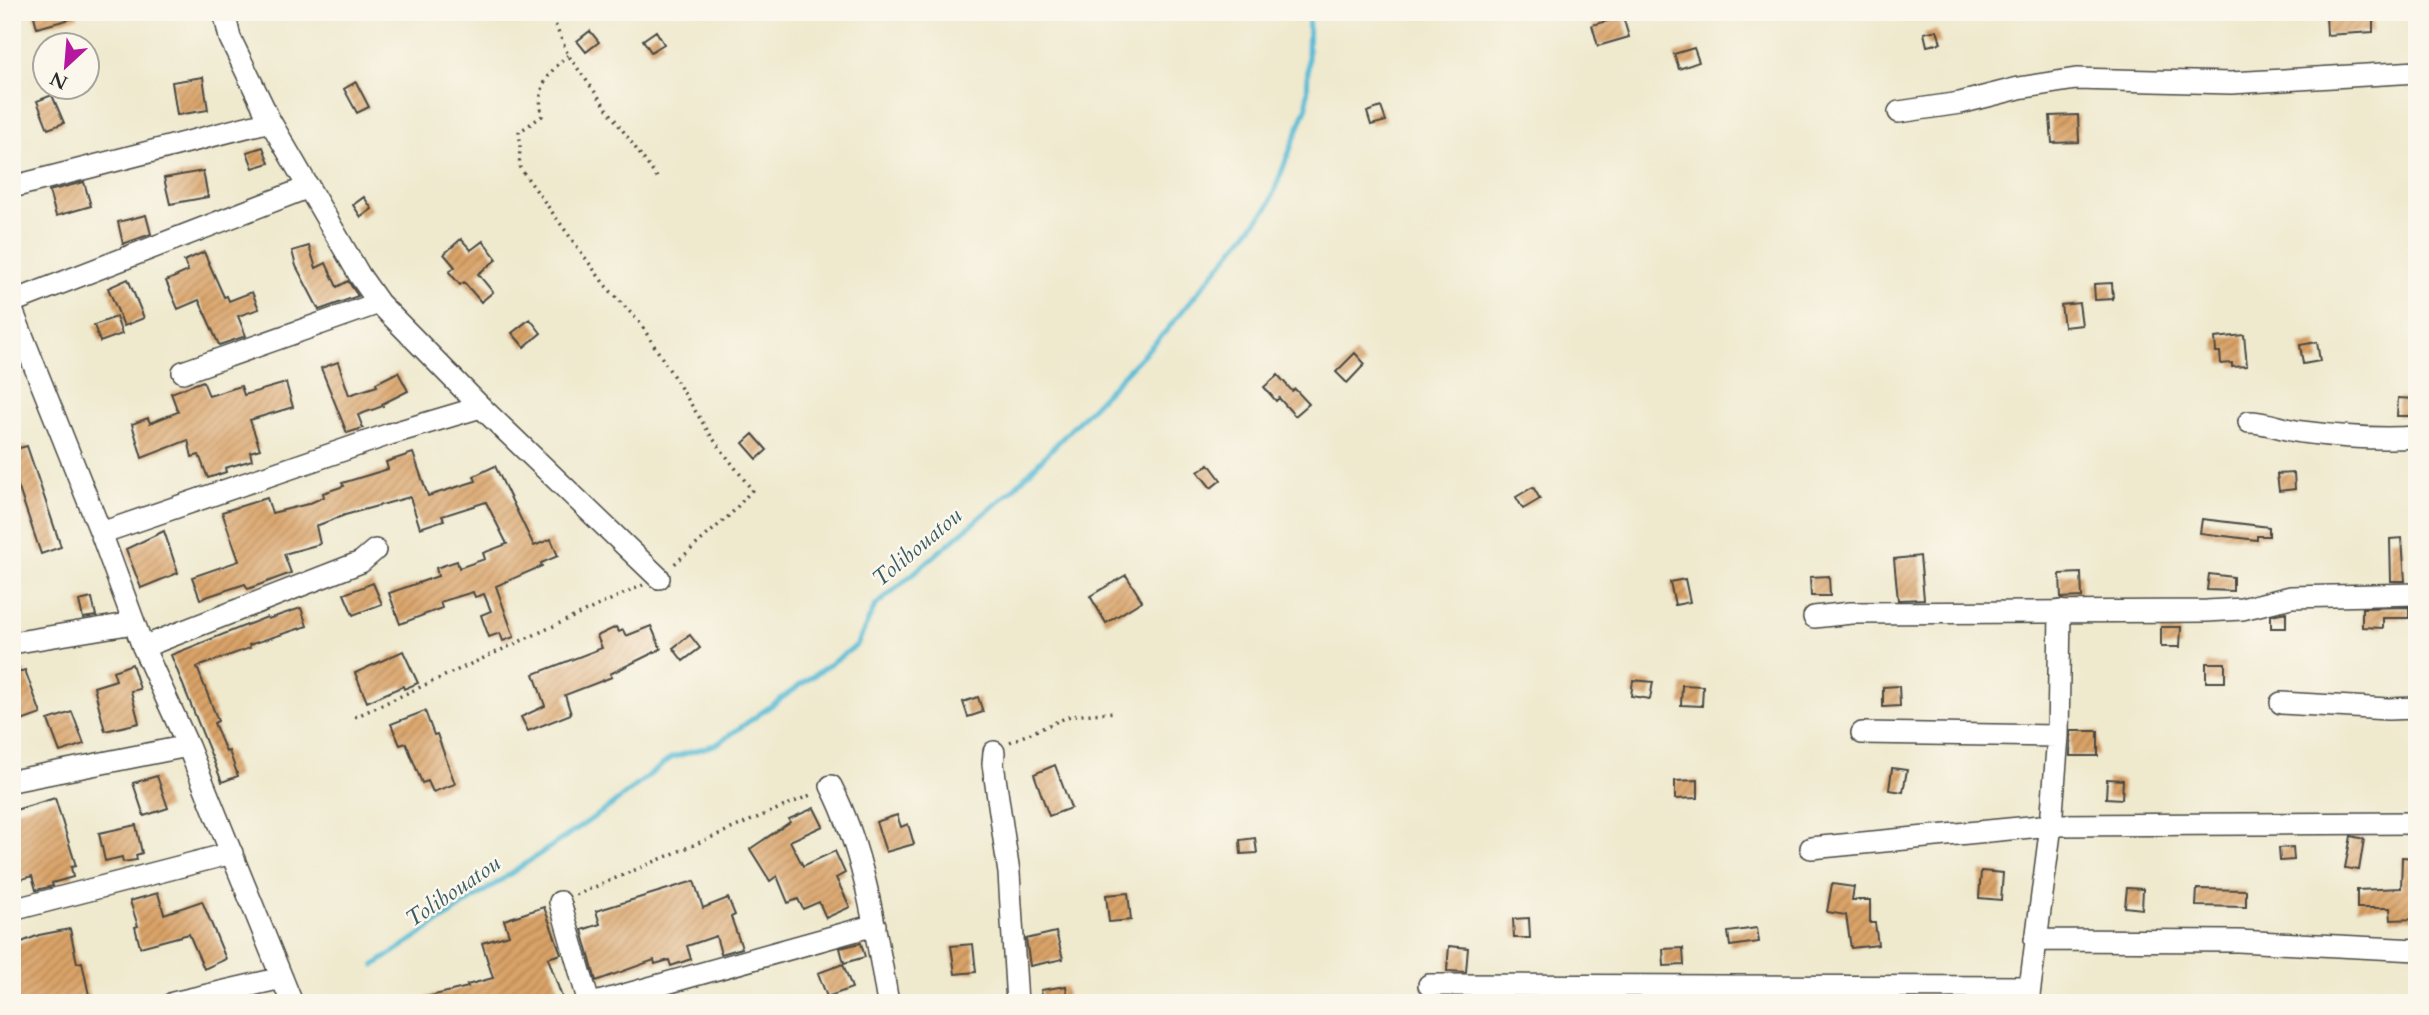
<svg xmlns="http://www.w3.org/2000/svg" width="2429" height="1015" viewBox="0 0 2429 1015" font-family="Cardo,serif">
	<style>
		.lines { fill: none; stroke-linecap: round; stroke-linejoin: round }
		.stream { stroke: #57bbd5; stroke-width: 5 }
		.building { fill: url(#building-hatch) }
		.minor-casing { stroke: #484843; stroke-width: 24 }
		.path { stroke: #484843; stroke-width: 3.5; stroke-dasharray: 2 5; stroke-linecap: butt }
		.minor { stroke: #fff; stroke-width: 21 }
		.labels { text-anchor: middle; dominant-baseline: central; stroke-width: 5; stroke-linejoin: round; paint-order: stroke }
		.water-label { font-size: 23px; font-style: italic; fill: #3a5d66; stroke: #fbf7ec }
	</style>
	<defs>
		<pattern id="building-hatch" width="6" height="6" patternUnits="userSpaceOnUse" patternTransform="scale(1.75)"><rect width="6" height="6" fill="#daa368"/><path d="M-1 1l2-2M0 6l6-6M5 7l2-2" fill="none" stroke="#b18556"/></pattern>
	</defs>
	<rect width="100%" height="100%" fill="#fbf7ec"/>
	<filter id="ink" filterUnits="userSpaceOnUse"><feTurbulence type="fractalNoise" baseFrequency=".0143" numOctaves="2"/><feDisplacementMap in="SourceGraphic" scale="14" xChannelSelector="R" yChannelSelector="G"/><feConvolveMatrix kernelMatrix="1 2 1 2 8 2 1 2 1" color-interpolation-filters="sRGB"/></filter>
	<filter id="wash" filterUnits="userSpaceOnUse"><feTurbulence type="fractalNoise" baseFrequency=".00686" numOctaves="4" result="noise"/><feDisplacementMap in="SourceGraphic" scale="28" xChannelSelector="R" yChannelSelector="G"/><feGaussianBlur stdDeviation="1.57" result="paint"/><feColorMatrix in="noise" values="0 0 0 0 0 0 0 0 0 0 0 0 0 0 0 0 0 1.4 0 .05"/><feComposite in="paint" operator="in"/></filter>
	<g filter="url(#wash)">
		<rect width="100%" height="100%" fill="#efe9ce"/>
		<g class="lines">
			<path class="stream" d="M375,965l233,-157 63,-50 46,-14 140,-99 18,-39 136,-115 154,-159 103,-125 39,-101 2,-94"/>
		</g>
		<g id="blocks">
			<path class="building" d="M33,12h44l1,5 -41,11z
				M2340,14v3l33,-1v16l-46,3 -1,-20z
				M1623,17l6,20 -31,9 -6,-21z
				M1937,30l4,13 -14,3 -3,-13z
				M590,31l9,11 -13,10 -9,-11z
				M656,31l8,13 -13,8 -8,-12z
				M1694,48l5,14 -20,7 -5,-15z
				M203,77l5,33 -31,5 -5,-33z
				M356,82l13,25 -12,6 -13,-24z
				M52,95l12,28 -16,6 -11,-28z
				M1381,107l5,14 -15,4 -4,-13z
				M2078,115l1,27 -27,1 -2,-27z
				M263,147l6,16 -16,5 -6,-16z
				M203,171l5,26 -38,7 -6,-26z
				M84,182l7,24 -35,10 -7,-25z
				M364,197l8,12 -11,8 -8,-12z
				M146,215l5,19 -28,10 -5,-22z
				M461,239l10,11 12,-9 14,18 -19,15 15,18 -12,10 -17,-20 -4,3 -11,-13 6,-5 -11,-13z
				M309,246l7,22 10,-5 11,24 11,-6 10,15 -39,14 -23,-44 -4,-15z
				M204,252l20,45 3,-1 2,5 23,-9 7,17 -21,7 8,20 -27,9 -20,-45 -21,9 -12,-28 22,-10 -4,-10z
				M128,279l16,39 -20,8 -16,-38z
				M2112,283l1,16 -18,1 -1,-16z
				M2079,303l3,22 -18,2 -3,-22z
				M116,317l6,17 -22,8 -6,-17z
				M530,319l11,14 -17,14 -12,-14z
				M2244,335l3,31 -15,1v-4l-11,1 -1,-12h-4l-1,-14z
				M2317,342l3,19 -17,3 -3,-19z
				M1355,353l10,11 -18,19 -11,-11z
				M338,362l11,33 28,-9 -1,-3 22,-11 10,19 -26,13 1,2 -25,9 5,13 -16,5 -26,-65z
				M1278,375l14,16 3,-2 14,15 -14,12 -16,-18 -3,3 -12,-14z
				M203,381l6,15 32,-10 3,9 42,-12 7,24 -43,13 10,29 -10,3 2,8 -27,8 1,4 -18,6 -9,-23 -7,2 -4,-17 -46,18 -10,-34 16,-6 2,5 28,-11 -7,-19z
				M2398,398l17,1 -1,17h-17z
				M753,434l14,16 -10,9 -14,-16z
				M27,446l34,101 -20,7 -29,-86v-18z
				M413,453l15,43 48,-15 -2,-5 21,-10 39,80 17,-7 7,17 -17,7 1,3 -46,20 18,51 -11,4 -3,-8 -11,4 -8,-22 10,-4 -7,-17 -9,3 -2,-5 -33,10 2,6 -42,16 -11,-31 49,-17 -2,-8 21,-7 2,7 26,-9 -2,-6 24,-9 -21,-42 -44,14 2,4 -24,8 -10,-31 -65,18 -29,11 4,18 -36,10 7,19 -43,16 -3,-5 -45,15 -8,-22 47,-16 -17,-49 45,-14 5,15 36,-9 16,-7 -1,-4 21,-7 -2,-3 46,-14 -2,-7z
				M1209,464l12,16 -10,8 -13,-16z
				M2294,473l1,16 -16,2 -2,-17z
				M1533,487l7,12 -17,10 -7,-12z
				M2202,519l67,8v9h-12v4l-57,-7z
				M164,531l14,42 -37,15 -15,-39z
				M2402,538l3,43h-14l-1,-42z
				M1920,556l4,43 -26,1 -4,-41z
				M2081,573l1,24 -21,1 -1,-24z
				M2209,574l24,3v14l-26,-1z
				M1126,575l16,26 -36,22 -16,-27z
				M1829,576l1,20h-19l-1,-19z
				M1685,579l5,23 -15,3 -5,-23z
				M373,583l9,21 -29,11 -9,-21z
				M92,598l4,18 -13,2 -4,-17z
				M2409,607v11h-26v10l-21,-1v-19z
				M301,608l6,18 -58,19 1,3 -53,19 21,54 -4,2 12,29 3,-1 9,25 -16,6 -51,-127 96,-38 1,2z
				M2286,612v16h-15v-13z
				M651,626l10,23 -51,25 2,3 -47,18 6,19 -43,17 -7,-14 24,-11 -11,-32 68,-26 -5,-12 19,-9 3,5 4,-2 3,6z
				M2161,627h20l-1,20h-19z
				M690,635l10,13 -17,13 -10,-13z
				M403,651l15,32 -14,6 -1,-3 -36,16 -12,-29z
				M2206,663h19v19h-19z
				M132,664l8,25 -9,2 8,32 -34,8 -11,-44 22,-7 -3,-9z
				M25,670l16,44 -25,9 -4,-11v-38z
				M1633,680l20,2 -3,17 -19,-3z
				M1682,685l21,1 -1,20 -21,-1z
				M1899,686l1,20 -17,1v-20z
				M978,697l5,15 -15,5 -5,-15z
				M425,711l9,24 3,-1 18,50 -22,8 -5,-11 -6,2 -16,-40 -6,2 -9,-21z
				M72,712l12,32 -24,8 -12,-32z
				M2071,731h27v25h-28z
				M1055,765l16,43 -22,8 -15,-42z
				M1892,768l15,2 -4,22 -14,-2z
				M157,776l11,32 -24,8 -11,-33z
				M2107,779l16,1 -1,19 -16,-1z
				M1698,780v18l-23,1v-18z
				M55,798l21,68 -5,1 2,10 -21,6 1,3 -17,4 -4,-14 -20,6v-71z
				M814,808l9,18 -33,15 13,25 32,-15 10,22 -9,5 14,29 -24,11 -7,-16 -16,7 -5,-10 -10,4 -11,-27 -7,5 -20,-32 40,-27 -1,-3z
				M897,815l4,12 7,-3 6,20 -28,8 -10,-30z
				M136,825l6,28 -6,2 1,5 -14,2 -1,-5 -17,4 -6,-28z
				M2351,836l13,3 -5,31 -14,-2z
				M1255,838l2,15 -16,1 -1,-14z
				M2293,847l1,13 -14,1 -1,-13z
				M2402,857l15,1 -1,61 -25,1 -1,-12h-33v-18l44,-2z
				M1981,871l22,2 -2,27 -22,-2z
				M694,881l9,27 25,-10 7,17 -4,2 11,31 -21,6 -5,-18 -29,10 4,13 -20,7 -2,-6 -14,4 -1,-4 -58,21 -14,-51 18,-6 -4,-13z
				M1832,884l22,3 -2,13h18v23h5l3,22 -27,3 -5,-33 -19,-3z
				M2127,888l16,1 -1,20 -17,-2z
				M2197,889l49,1v17l-50,-1z
				M158,893l6,21 38,-13 24,58 -22,10 -15,-35 -49,13 -5,-20 3,-1 -8,-25z
				M1128,893l3,27 -22,2 -3,-27z
				M544,907l17,47 -13,4 15,42 -9,3h-128v-6l42,-10 -1,-2 26,-7 -11,-35 27,-8 -5,-15z
				M1529,918l1,20h-16l-1,-19z
				M1757,928l2,14 -29,4 -2,-14z
				M70,929l7,34 5,-1 8,38 -11,3h-67v-57l27,-11z
				M1056,932l7,27 -33,7 -4,-27z
				M861,943l4,14 -21,6 -4,-15z
				M973,944l3,28 -21,2 -4,-28z
				M1449,946l19,2 -2,24 -19,-1z
				M1683,948l1,17 -20,1 -1,-17z
				M843,964l9,24 -25,9 -9,-24z
				M1066,986l2,17h-25l-2,-13z"/>
		</g>
	</g>
	<g filter="url(#ink)">
		<use href="#blocks" fill-opacity="0" stroke="#484843" stroke-width="2"/>
		<g class="lines">
			<defs>
				<path id="minor" d="M224,12l6,26 40,83 90,155 19,27 102,104 178,171
					M1899,112l61,-9 59,-15 57,-9 155,4 186,-11
					M12,187l258,-66
					M12,302l297,-115
					M12,310l89,223 42,114 45,99 104,257
					M183,372l196,-69
					M2249,422c20,0 34,8 53,10 39,5 76,8 115,5
					M101,533l289,-99 91,-27
					M1814,617l37,-4 356,-2 35,-2 49,-12 126,-3
					M12,643l122,-20
					M143,647l218,-85 14,-12
					M2281,703l107,6 29,-1
					M1862,733l196,3
					M994,752l-1,12 16,109 8,130
					M12,781l176,-35
					M831,786c33,64 45,146 57,217
					M1811,848l240,-23 366,-2
					M560,902l29,101
					M12,910l220,-57
					M2035,940l203,1 179,9
					M1429,985l601,2
					M173,1003l109,-25
					M595,1003l280,-78
					M2028,1003l23,-178 7,-89 2,-125"/>
			</defs>
			<use href="#minor" class="minor-casing"/>
			<path class="path" d="M550,12l18,43 90,124
				M568,55c-20,18 -32,32 -26,61l-23,16c3,12 -1,24 1,36l85,117 35,38 71,113 41,54 -21,24 -59,52
				M355,717l288,-132
				M1010,742l60,-26 44,-4
				M576,895l237,-101"/>
			<use href="#minor" class="minor"/>
		</g>
	</g>
	<g class="labels">
		<g class="water-label">
			<text transform="translate(917 547) rotate(-40)">Tolibouatou</text>
			<text transform="translate(453 891) rotate(-34)">Tolibouatou</text>
		</g>
	</g>
	<rect width="2429" height="1015" fill="none" stroke="#fbf7ec" stroke-width="42"/>
	<g transform="translate(66 66) rotate(206)"><circle r="33" fill="#fbf7ec" stroke="#a8a59f" stroke-width="2"/>
	<path d="M0-5L12 26L0 18L-12 26Z" fill="#b5179e"/>
	<text y="-10" font-size="19" font-weight="bold" text-anchor="middle" fill="#2b2b2b">N</text>
	</g>
</svg>
